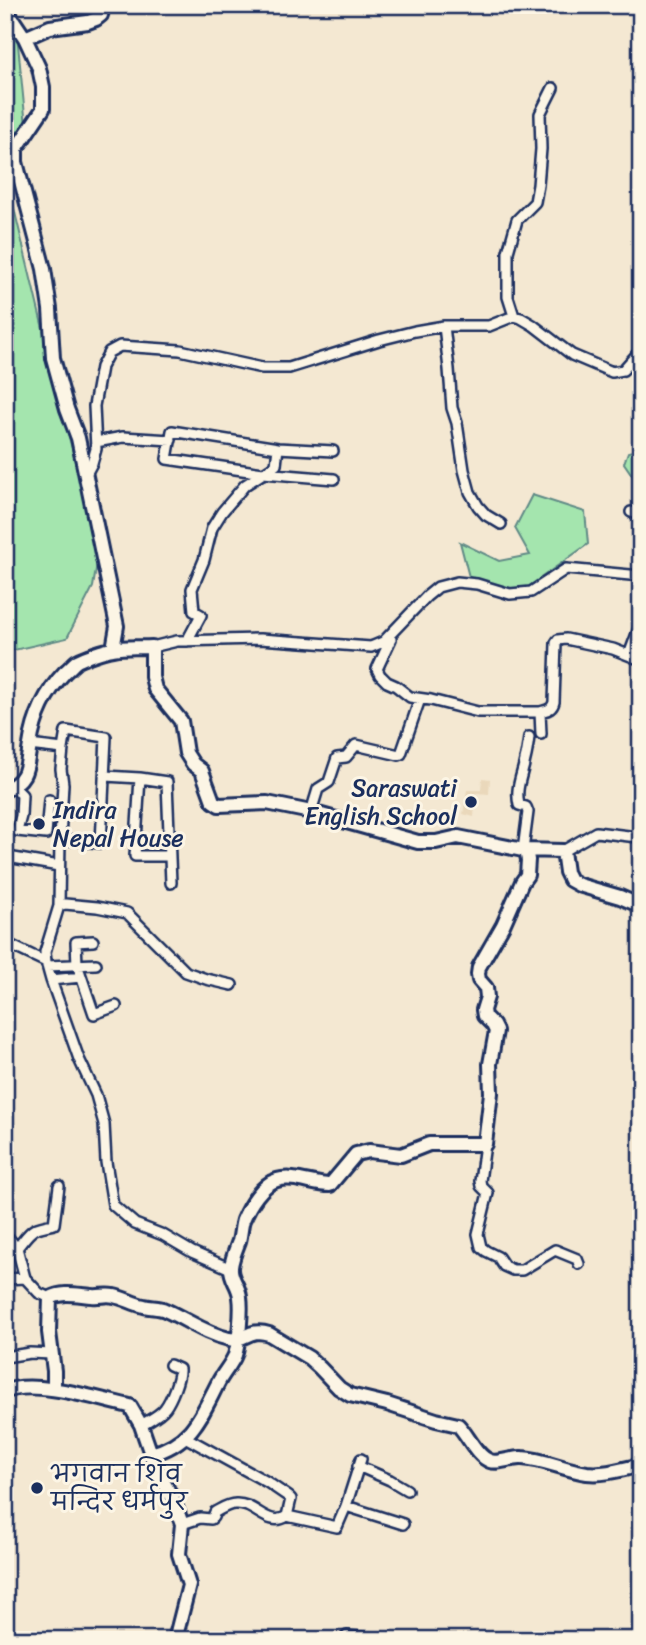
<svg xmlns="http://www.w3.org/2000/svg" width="646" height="1645" viewBox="0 0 646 1645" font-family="Sriracha,'Playpen Sans Deva',sans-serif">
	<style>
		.built { fill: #ead8bb }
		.green { fill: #a4e5ae; stroke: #608a86; stroke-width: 2 }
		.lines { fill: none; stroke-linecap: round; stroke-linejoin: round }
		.street-casing { stroke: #1b2f5e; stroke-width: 14 }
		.secondary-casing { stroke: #1b2f5e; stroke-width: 18 }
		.street { stroke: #fcf5e5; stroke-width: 9 }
		.secondary { stroke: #fcf5e5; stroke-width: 12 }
		.poi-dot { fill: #1b2f5e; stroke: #fcf5e5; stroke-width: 2.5 }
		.labels { text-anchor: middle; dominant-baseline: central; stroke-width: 6; stroke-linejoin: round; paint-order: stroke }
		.poi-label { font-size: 24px; fill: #1b2f5e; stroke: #fcf5e5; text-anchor: start }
	</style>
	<rect width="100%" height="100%" fill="#f4e8d2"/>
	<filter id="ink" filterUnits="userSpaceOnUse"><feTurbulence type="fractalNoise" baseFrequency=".0143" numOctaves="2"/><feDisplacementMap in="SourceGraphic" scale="14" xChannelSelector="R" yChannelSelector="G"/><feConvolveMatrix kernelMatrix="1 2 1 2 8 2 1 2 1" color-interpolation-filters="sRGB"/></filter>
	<g filter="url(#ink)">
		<path class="built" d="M482,778l8,1 -1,15 -13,-1 -2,24 -11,-3 4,-24h14z"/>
		<path class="green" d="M5,12l11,12 10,102 -21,32z
			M5,171l93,386 -5,30 -26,51 -62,14z
			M641,449v39l-17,-25 4,-11z
			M532,495l53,17 3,32 -60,43 -19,3 -40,-13 -9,-35 39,19 31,-6 -15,-27z"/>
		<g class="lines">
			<defs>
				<path id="street" d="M514,316l-6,-19v-45l9,-32 18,-18 3,-17 3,-36 -1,-35 13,-26
					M444,326l5,43 3,39 5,15 7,47 6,22 8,14 8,9 15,9
					M96,442l27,-5 48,3
					M333,451l-55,-3 -106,-17 -5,28 96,14 71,6
					M85,476l7,-13 4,-14 -2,-43 7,-39 8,-15 11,-6 60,4 82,18h27l90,-28 36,-9 29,-5h45l25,-10 7,2 12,7 39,30 40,17 11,-2 18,-20
					M631,512l10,3
					M391,639l-14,30 3,6 7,7 9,4 14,11 21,3 47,12h62c7,-2 12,-2 14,-10l2,-59 2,-3 8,-1 47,10 28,11
					M187,641l14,-26 -7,-4 -2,-22 12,-29 8,-32 10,-16 23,-27 31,-20 2,-17
					M152,647l25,-6 83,-2 111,8 12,-5 44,-46 11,-9 19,-5 20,2 33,10 21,-2 35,-23 75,7
					M629,655l12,-32
					M540,712l1,22
					M29,745l34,4 -2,20 2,15 -3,55 -1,67
					M105,776l35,2 -5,78h35
					M140,778l27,4 4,101
					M13,786l9,9 -1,21 -4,15 29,3 3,-34
					M311,812l7,-23 11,-7 8,-24 9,-1 10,-12 43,10 2,-1 19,-55
					M60,839l41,4 5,-106 -40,-6 -3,18
					M523,850l5,-38 -2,-5 -7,-2c-4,-17 3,-29 6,-45 2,-7 3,-15 4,-23
					M563,851l33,-19 41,5 4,-6
					M5,861l3,-4 51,9
					M5,934l1,5 2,5 38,18
					M93,941l-17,1 1,22 17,50 22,-8
					M47,966l49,-2
					M51,980l30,-3
					M485,1144l-5,37 1,5 7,7 -10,41 3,13 5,4 12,6 6,9 9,4h9l33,-20 22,9 2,5
					M5,1234l12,14 8,30 14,15 11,5
					M17,1248c15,-18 13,-20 37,-24l5,-38
					M231,1269l-39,-17 -29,-17 -28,-11 -22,-19 -7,-43 -2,-38 -8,-29 -17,-36 -28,-79 -5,-18 -1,-10 14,-46 6,-2 32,3 30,6 59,59 20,7 26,6
					M5,1279l20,-1
					M5,1297l2,-18
					M5,1357l25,-4 22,1
					M141,1425c8,-5 19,-10 24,-17 6,-8 15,-30 14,-39l-9,-4
					M185,1437l82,45 22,15 2,2 -4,17 50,11 9,-21 15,-47
					M358,1466l32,14 17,10
					M346,1506l57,18
					M182,1524l18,-6 11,1 2,-2 2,-5c6,-3 13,-8 20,-8 20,-2 33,25 52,12
					M343,1640l4,-4 37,3"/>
				<path id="secondary" d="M5,8l20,30 14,30 4,19v22l-27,40v13l28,107 6,40 3,49 14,51 11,29 39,188 -4,23
					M25,38l25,-11 38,-5 8,-3 5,-4 2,-10
					M5,790c24,-11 21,-23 25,-45 4,-28 15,-52 35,-73 4,-3 8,-8 12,-11 8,-4 27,-11 36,-12 13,-3 26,-1 39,-2v30l3,12 26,32 5,32 7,11 9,7 11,30 6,4 48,-2 44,9 107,30h18l22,-5 65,13 40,1 3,21 4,8 9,5 41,12 21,9
					M54,1388v-17l-5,-39 1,-34c14,-7 27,-3 42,-2 8,1 14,-2 22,0 10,2 20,8 30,10 7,2 15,1 21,4 23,10 39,23 64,29 16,3 20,-12 40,-5l40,24 11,10 19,20 11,7 37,9 49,16 22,5c10,10 18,31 32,36 8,3 23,-4 32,-3 22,1 43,12 65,15 18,2 36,-4 54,-8
					M5,1392c25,-14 97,8 125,14l11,19 10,29 2,9 20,36 9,25 -3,30 10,31 -14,55
					M151,1454c41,-11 50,-38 67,-71 5,-10 13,-18 17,-28 4,-12 7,-45 5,-58 -1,-12 -10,-18 -9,-30 1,-9 5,-18 8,-26 2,-7 2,-15 4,-21 6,-14 19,-36 34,-40 17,-5 36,5 53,5l26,-31 13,-3 32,4 28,-11h56l6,-51 -1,-29 6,-33 -3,-6 -9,-9 -1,-6 4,-13 -1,-9 -7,-8 -1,-6 1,-7 24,-42 19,-43 5,-7 1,-15 -2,-10"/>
			</defs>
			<use href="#street" class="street-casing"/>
			<use href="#secondary" class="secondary-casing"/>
			<use href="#street" class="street"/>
			<use href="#secondary" class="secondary"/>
		</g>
	</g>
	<g class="poi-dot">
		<circle cx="471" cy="802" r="7"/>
		<circle cx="39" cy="824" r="7"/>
		<circle cx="37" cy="1488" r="7"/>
	</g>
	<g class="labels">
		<g class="poi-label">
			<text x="457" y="788" text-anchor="end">Saraswati<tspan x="457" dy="28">English School</tspan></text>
			<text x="53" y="810">Indira<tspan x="53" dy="28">Nepal House</tspan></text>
			<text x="51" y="1474">भगवान शिव<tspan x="51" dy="28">मन्दिर धर्मपुर</tspan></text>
		</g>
	</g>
	<rect width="646" height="1645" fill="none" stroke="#fcf5e5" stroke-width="28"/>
	<rect x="14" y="14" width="618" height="1617" fill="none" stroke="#1b2f5e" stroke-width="2.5" filter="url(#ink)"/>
</svg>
